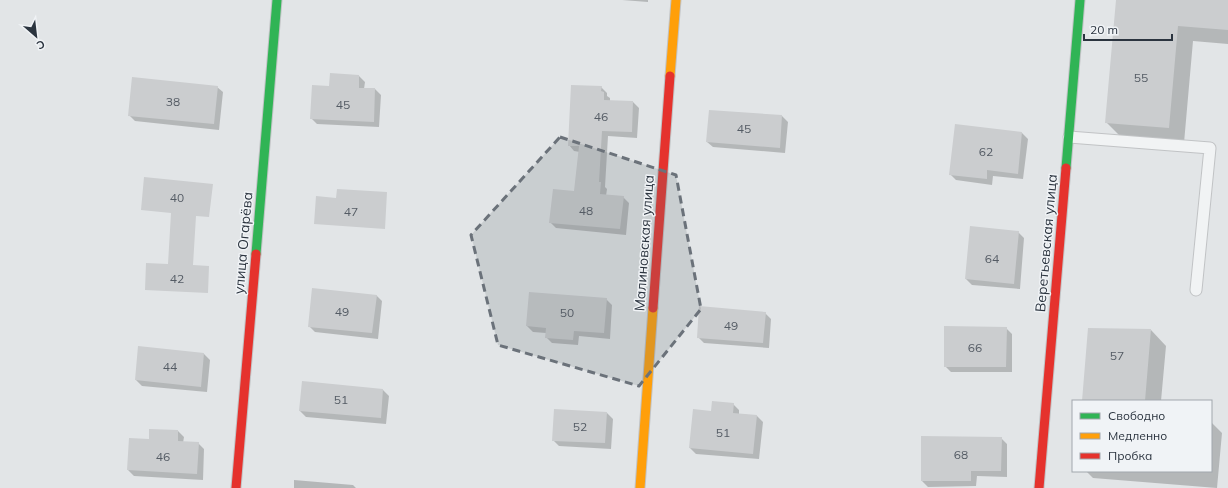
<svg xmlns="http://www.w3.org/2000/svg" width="1228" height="488" viewBox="0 0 1228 488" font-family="Mulish,sans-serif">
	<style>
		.shadow { fill: #0003 }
		.building { fill: #cbcdcf }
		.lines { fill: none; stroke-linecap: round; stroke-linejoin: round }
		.lane-casing { stroke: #c1c3c5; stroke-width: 13 }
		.fast-casing { stroke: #c1c3c5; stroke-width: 11 }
		.slow-casing { stroke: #c1c3c5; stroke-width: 11 }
		.jam-casing { stroke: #c1c3c5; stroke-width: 11 }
		.lane { stroke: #f1f3f4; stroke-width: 11 }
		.fast { stroke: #30b455; stroke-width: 9 }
		.slow { stroke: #ff9f0a; stroke-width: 9 }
		.jam { stroke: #e5322d; stroke-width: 9 }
		.marked { fill: #6b727a; fill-opacity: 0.2; stroke: #6b727a; stroke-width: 3; stroke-dasharray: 8 5; stroke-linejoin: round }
		.labels { text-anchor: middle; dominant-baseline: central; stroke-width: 3; stroke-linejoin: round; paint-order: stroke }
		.number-label { font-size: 12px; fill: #545b64 }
		.street-label { font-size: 14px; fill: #2b343f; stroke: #f0f3f6 }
	</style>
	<rect width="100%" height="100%" fill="#e2e5e7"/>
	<path class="shadow" d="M622,0h26v2z
		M1117,0h111v44l-35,-3 -9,102 -62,-5 -16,-16z
		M359,76l6,6 -1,7h11l6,6 -2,32 -62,-3 -6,-6 19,-31z
		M217,87l6,5 -4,38 -84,-9 -6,-6z
		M601,87l6,6v3l3,2v3l23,1 6,6 -2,30 -29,-2 -3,51 2,2 -1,7 17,1 6,6 -3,32 -70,-7 -6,-6 25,-30 5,-40 -6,-1 -5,-6z
		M710,111l72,5 6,6 -3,31 -72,-6 -6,-5z
		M956,125l66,8 6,6 -5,40 -30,-3 -1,9 -36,-5 -6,-6z
		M1018,232l6,6 -4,51 -48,-4 -6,-6z
		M376,295l6,6 -4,38 -63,-7 -6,-6z
		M606,299l6,6 -2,34 -31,-3 -1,9 -26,-2 -6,-6v-4l-13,-1 -6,-6z
		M765,313l6,6 -2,29 -65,-5 -6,-6z
		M1006,328l6,6v38h-61l-6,-6z
		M1151,330l15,16 -5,55h-78z
		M139,347l65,7 6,6 -3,32 -65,-6 -6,-6z
		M303,382l80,8 6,6 -3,28 -80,-7 -6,-6z
		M733,404l6,6v4l18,2 6,6 -4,37 -63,-5 -6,-6 22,-36z
		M607,413l6,6 -2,30 -52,-3 -6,-6z
		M1211,422l11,11 -5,55 -124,-10 -7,-7h125z
		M178,431l6,6 -1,6h15l6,6 -1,31 -69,-4 -6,-6z
		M922,437l79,1 6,6v33l-30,-1 -1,10 -48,1 -6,-6z
		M294,480l59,5 3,3h-62z"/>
	<path class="building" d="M1116,0h112v30l-50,-4 -9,102 -64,-5z
		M330,73l29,2v13h16l-1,34 -64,-3 2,-34 17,1z
		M132,77l86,9 -4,38 -86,-8z
		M571,85l31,1 -1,5 3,1v8l29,1 -1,31 -30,-1 -3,51h2l-1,12 24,2 -4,33 -71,-6 4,-34 21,2 5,-45h-11z
		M709,110l73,5 -2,33 -74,-6z
		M955,124l67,8 -4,42 -31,-4v9l-38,-4z
		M144,177l69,7 -4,33 -13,-1 -3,49 16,1 -1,27 -63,-3 1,-27 22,1 3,-51 -30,-3z
		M337,189l50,3 -2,37 -71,-5 2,-28 20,2z
		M970,226l49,5 -5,53 -49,-5z
		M312,288l65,7 -5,38 -64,-6z
		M529,292l78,6 -3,35 -30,-2 -1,9 -28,-2 1,-10 -20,-2z
		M699,306l67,6 -3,31 -66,-5z
		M944,326l63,1 -1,40h-62z
		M1088,328l63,1 -6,72h-63z
		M138,346l66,7 -3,34 -66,-7z
		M302,381l81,8 -2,29 -82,-7z
		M712,401l22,2 -1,10 24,2 -4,39 -64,-6 4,-39 18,2z
		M554,409l53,3 -2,31 -53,-2z
		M149,429l29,1v11l21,1 -2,32 -70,-4 2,-32 20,1z
		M921,436l81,1 -1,34h-30v10h-50z"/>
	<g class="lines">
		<defs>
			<path id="lane" d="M1069,137l141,11 -14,142"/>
			<path id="fast" d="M1066,168l14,-168
				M256,254l21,-254"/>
			<path id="slow" d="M670,76l6,-76
				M640,488l13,-180"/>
			<path id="jam" d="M653,308l17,-232
				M236,488l20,-234
				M1039,488l27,-320"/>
		</defs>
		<use href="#lane" class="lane-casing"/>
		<use href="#fast" class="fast-casing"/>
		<use href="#slow" class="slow-casing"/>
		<use href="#jam" class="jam-casing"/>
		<use href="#lane" class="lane"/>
		<use href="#fast" class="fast"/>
		<use href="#slow" class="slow"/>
		<use href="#jam" class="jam"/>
	</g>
	<path class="marked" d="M560,137l116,38 25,134 -62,77 -141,-41 -27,-110z"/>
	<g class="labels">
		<g class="number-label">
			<text x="1141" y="77">55</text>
			<text x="173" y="101">38</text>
			<text x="343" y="104">45</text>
			<text x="601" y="116">46</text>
			<text x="744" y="128">45</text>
			<text x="986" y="151">62</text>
			<text x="177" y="197">40</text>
			<text x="586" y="210">48</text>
			<text x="351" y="211">47</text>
			<text x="992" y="258">64</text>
			<text x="177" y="278">42</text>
			<text x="342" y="311">49</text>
			<text x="567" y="312">50</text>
			<text x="731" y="325">49</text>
			<text x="975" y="347">66</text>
			<text x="1117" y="355">57</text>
			<text x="170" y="366">44</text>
			<text x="341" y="399">51</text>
			<text x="580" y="426">52</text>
			<text x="723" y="432">51</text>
			<text x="961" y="454">68</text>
			<text x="163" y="456">46</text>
		</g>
		<g class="street-label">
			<text transform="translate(243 243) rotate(-85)">улица Огарёва</text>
			<text transform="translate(644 243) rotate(-86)">Малиновская улица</text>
			<text transform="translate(1046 243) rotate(-85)">Веретьевская улица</text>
		</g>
	</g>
	<rect x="1072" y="400" width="140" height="72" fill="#f0f3f6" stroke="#a1a7ad"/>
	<rect x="1080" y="413" width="20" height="6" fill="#30b455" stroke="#a1a7ad"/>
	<text x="1108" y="420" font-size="12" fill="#2b343f">Свободно</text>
	<rect x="1080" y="433" width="20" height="6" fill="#ff9f0a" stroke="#a1a7ad"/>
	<text x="1108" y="440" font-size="12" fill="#2b343f">Медленно</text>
	<rect x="1080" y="453" width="20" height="6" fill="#e5322d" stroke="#a1a7ad"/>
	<text x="1108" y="460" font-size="12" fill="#2b343f">Пробка</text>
	<g transform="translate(36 36) rotate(152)" stroke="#f0f3f6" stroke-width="3" paint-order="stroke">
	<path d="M0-3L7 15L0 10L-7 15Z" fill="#2b343f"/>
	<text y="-6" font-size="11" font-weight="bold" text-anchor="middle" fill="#2b343f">С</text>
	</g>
	<path d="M1084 34v6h88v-6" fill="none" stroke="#2b343f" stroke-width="2"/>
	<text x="1090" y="34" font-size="12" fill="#2b343f" stroke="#f0f3f6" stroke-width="3" paint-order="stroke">20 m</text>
</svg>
